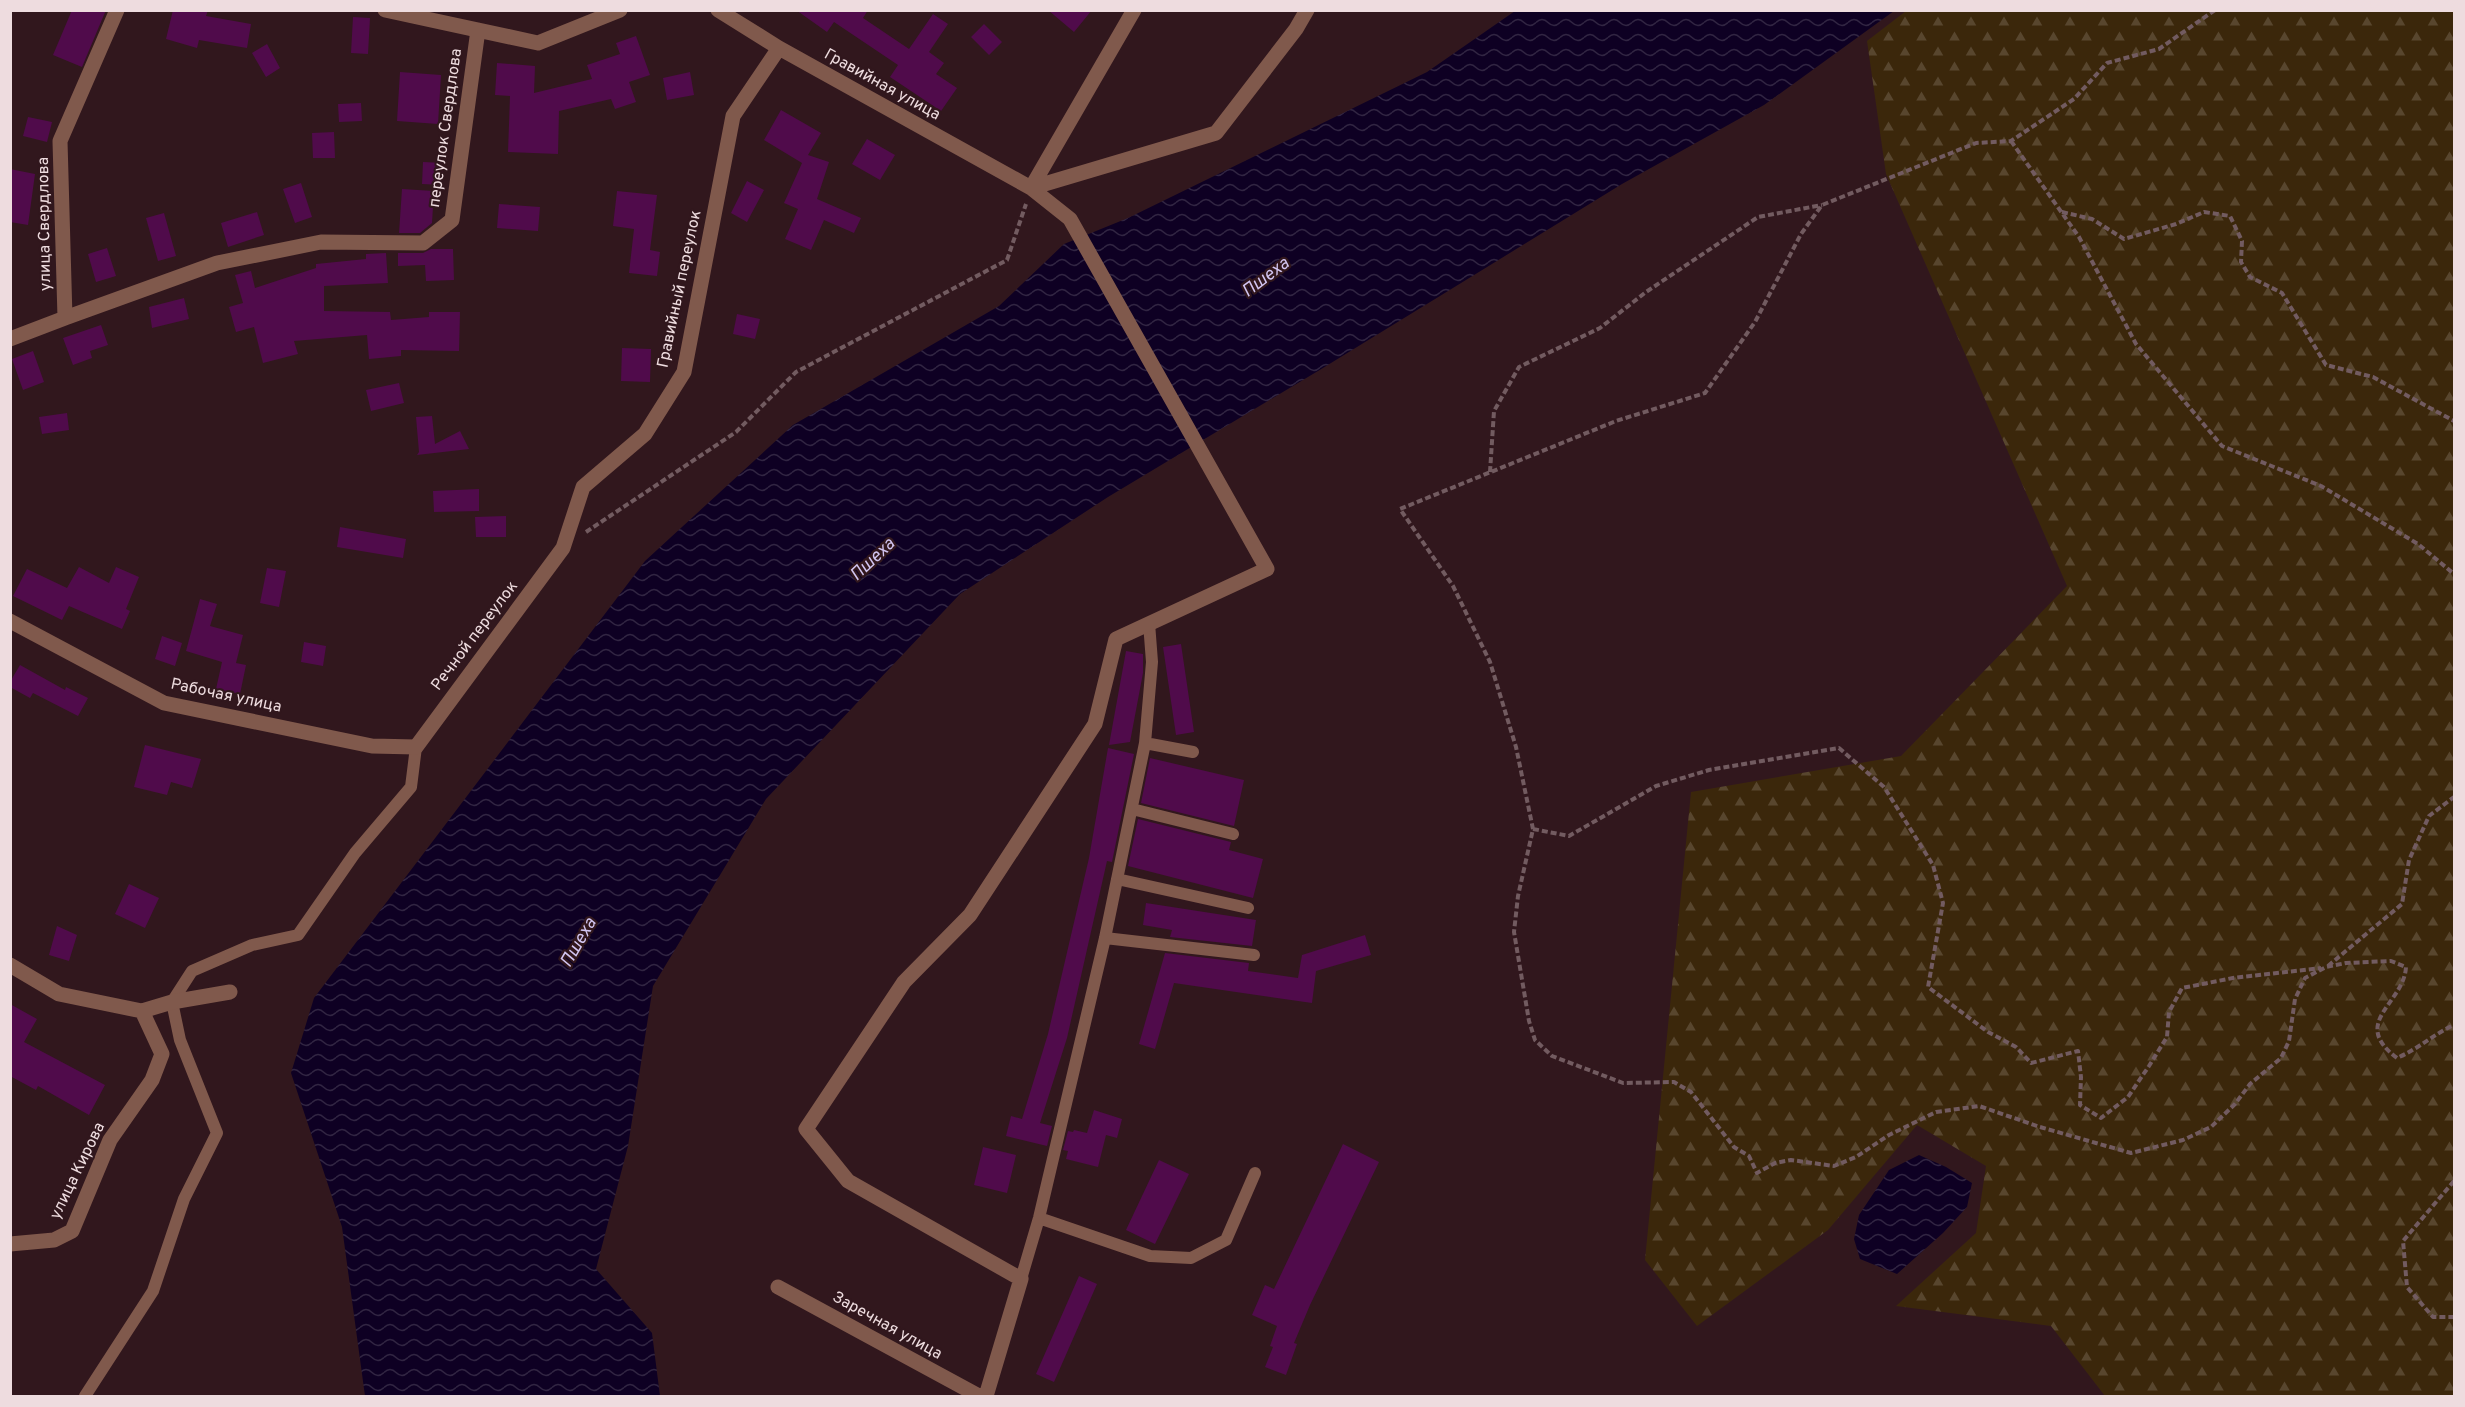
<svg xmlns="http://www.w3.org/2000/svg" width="2465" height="1407" viewBox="0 0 2465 1407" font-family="Overpass,sans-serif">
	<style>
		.forest { fill: url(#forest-firs) }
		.water { fill: url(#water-waves) }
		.building { fill: #500b4b }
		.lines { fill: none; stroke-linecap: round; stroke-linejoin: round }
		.path { stroke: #725b60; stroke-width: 4; stroke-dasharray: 6 3; stroke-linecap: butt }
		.service { stroke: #80594c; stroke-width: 12 }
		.minor { stroke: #80594c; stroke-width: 15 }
		.labels { text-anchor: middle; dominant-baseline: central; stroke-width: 4.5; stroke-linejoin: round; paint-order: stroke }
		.street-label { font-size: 16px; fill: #eedcdf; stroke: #31171d }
		.water-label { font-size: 18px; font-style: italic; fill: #d2c5f1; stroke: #31171d }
	</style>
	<defs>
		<pattern id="forest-firs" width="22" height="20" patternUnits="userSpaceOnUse" patternTransform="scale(1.5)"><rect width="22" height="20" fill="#3b270b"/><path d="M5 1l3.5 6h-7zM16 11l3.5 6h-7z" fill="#58462e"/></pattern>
		<pattern id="water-waves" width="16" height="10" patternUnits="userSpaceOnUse" patternTransform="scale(1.5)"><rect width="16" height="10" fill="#0e0023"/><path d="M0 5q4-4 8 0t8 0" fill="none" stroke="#312542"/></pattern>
	</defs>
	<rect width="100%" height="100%" fill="#31171d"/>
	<path class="forest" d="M1906,11h548v1385h-349l-54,-70 -155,-20 80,-73 10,-67 -69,-41 -89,105 -131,96 -52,-66 46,-468 210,-36 166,-170 -181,-412 -19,-133z"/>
	<path class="water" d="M1515,11h379l-130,94 -142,79 -304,187 -210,126 -148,97 -194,205 -113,187 -25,160 -32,123 56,64 8,63h-295l-23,-169 -51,-154 23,-75 331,-437 148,-136 206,-119 65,-62 64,-26 299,-146z
		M1919,1155l27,12 26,16 -5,24 -24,26 -46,41 -37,-15 -6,-20 5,-24 30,-45z"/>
	<path class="building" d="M72,10h34l-24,57 -29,-12z
		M173,10h35l-2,6 45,8 -4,24 -48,-8 -2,8 -31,-9z
		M796,10h72l-5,8 46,31 24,-35 15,10 -19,28 15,11 -8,11 21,14 -16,23 -51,-34 8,-12 -64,-43 -7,10z
		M1048,10h44l-18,22z
		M353,17l17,1 -2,36 -17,-1z
		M984,24l18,18 -13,13 -18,-18z
		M636,36l14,39 -21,7 7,20 -21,7 -4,-10 -52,12 -1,43 -50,-2 2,-56 -15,-1 2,-32 38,3 -1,27 58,-14 -5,-14 33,-11 -4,-11z
		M267,44l13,24 -14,9 -14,-24z
		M400,72l41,3 -3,49 -41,-3z
		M690,72l4,23 -27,5 -4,-22z
		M361,103l1,18 -23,1 -1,-18z
		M781,110l40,23 -13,22 21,7 -12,37 44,19 -7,15 -30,-13 -13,30 -26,-11 13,-30 -14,-6 18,-40 -38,-23z
		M28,117l24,5 -5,20 -24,-6z
		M334,132l1,26h-22l-1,-25z
		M867,139l28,16 -15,25 -28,-16z
		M423,162l20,1 -1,22 -20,-1z
		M10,169l25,5 -7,51 -18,-3z
		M747,181l17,9 -17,32 -16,-9z
		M301,183l11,34 -17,6 -12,-34z
		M402,189l32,2 -2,32 -12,10h-21z
		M617,191l40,4 -7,55 10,2 -3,24 -28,-3 5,-44 -21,-3z
		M499,204l41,3 -2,24 -41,-3z
		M257,212l7,23 -36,12 -7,-24z
		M164,213l12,43 -18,5 -12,-43z
		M107,248l9,28 -20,6 -8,-28z
		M431,249h22l1,31 -28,1 -1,-16 -27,1v-13h25z
		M386,253l2,30 -64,3v25l66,1 1,8 38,-3v-5h31l-1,39 -58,-1v6l-32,3 -2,-24 -73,6 4,13 -35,9 -9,-36 -18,5 -7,-25 14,-4 -8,-28 16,-4 4,17 61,-20v-4l50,-5v-5z
		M184,298l5,21 -37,9 -3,-21z
		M737,314l23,5 -5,20 -22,-5z
		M101,325l7,20 -18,6 2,7 -19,7 -10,-27z
		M622,348l29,1 -1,33 -29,-1z
		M33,351l11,31 -21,8 -11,-31z
		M399,383l5,20 -33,8 -5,-21z
		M67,413l2,17 -27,4 -3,-17z
		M432,416l3,28 25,-13 9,18 -52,6 2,-3 -3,-35z
		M479,489v22l-45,1 -1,-21z
		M506,516v21h-30l-1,-20z
		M340,527l66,12 -3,19 -66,-11z
		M79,567l30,16 7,-16 23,10 -13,32 4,2 -8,18 -53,-23 -7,14 -49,-24 14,-27 40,19z
		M267,568l19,3 -7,36 -19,-4z
		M200,599l17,5 -7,22 33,9 -7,28 10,2 -6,29 -24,-5 6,-27 -36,-11z
		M162,636l20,7 -7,23 -20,-7z
		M304,642l22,4 -3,20 -22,-4z
		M1181,644l13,88 -18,3 -13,-88z
		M1126,651l17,3v19l-13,69 -21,3z
		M20,665l45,25 1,-3 22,11 -10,18 -45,-23 -3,5 -20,-11v-5z
		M145,745l56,14 -9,29 -21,-6 -4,13 -33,-8z
		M1108,748l26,6 -22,108 -5,-1 -40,177 -27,85 12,3 -5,20 -41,-10 5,-20 11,3 26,-85 41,-176z
		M1150,758l94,22 -10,46 -93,-23z
		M1138,819l93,23 -2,8 34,9 -10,39 -125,-32z
		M129,884l30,14 -14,30 -30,-14z
		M1146,903l110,17 -4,26 -82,-9 2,-7 -29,-5z
		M57,926l20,9 -8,26 -20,-6z
		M1365,935l6,20 -55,16 -4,32 -138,-20 -19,66 -16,-5 26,-91 84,10 -1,8 50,7 4,-23z
		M10,1004l27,15 -13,23 81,43 -16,30 -51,-29 -2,4 -26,-14z
		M1094,1110l28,9 -5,19 -11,-3 -8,32 -32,-8 2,-8 -5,-1 5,-19 5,1 1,-2 13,3z
		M1343,1144l36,18 -69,143 -16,38 3,1 -11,31 -21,-8 8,-20 -3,-1 7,-20 -25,-11 13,-30 9,4z
		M983,1147l33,8 -9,38 -33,-8z
		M1159,1160l30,14 -34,70 -29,-14z
		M1079,1276l18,8 -43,98 -18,-8z"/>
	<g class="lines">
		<path class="path" d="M2215,10l-56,39 -52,14 -33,36 -63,42 -35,2 -154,62 -21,29 -46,88 -50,71 -89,28 -216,88 53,77 37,76 26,85 17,82 -15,67 -4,36 15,89 6,19 17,16 71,27 51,-1 17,10 43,55 15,9 8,17 18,-10 16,-3 43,6 22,-9 33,-22 47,-23 43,-6 61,21 91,26 52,-13 28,-13 24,-23 15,-20 31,-26 8,-17 6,-42 10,-21 21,-11 20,-4 45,-2 15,6c-2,37 -57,55 -9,91 21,-9 37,-24 57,-33
			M2011,141l68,96 57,107 86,102 99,40 97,58 36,30
			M2062,212l30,7 32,20 52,-15 28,-12 26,4 12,25 -1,21 9,15 32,16 44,72 47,12 81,44
			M1490,472l4,-61 25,-44 81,-39 46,-36 112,-75 64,-12
			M586,532l150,-100 60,-60 211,-112 19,-56
			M1533,829l36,7 87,-50 53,-16 130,-22 45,39 49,78 10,38 -15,84 60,45 28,15 15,16 47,-12 3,26 -1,28 21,13 27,-21 21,-31 18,-29 2,-25 13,-24 51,-10 88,-10
			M2328,966l74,-62 7,-44 20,-44 25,-19
			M2454,1181l-51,60 4,46 26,30h21"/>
		<path class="service" d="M1145,743l48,9
			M1132,809l101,25
			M1117,879l131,29
			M1105,938l149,17
			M1039,1218l111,38 41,2 35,-18 29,-67
			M1021,1279l18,-61 66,-280 40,-195 7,-81 -3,-39
			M85,1396l68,-105 31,-92 33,-66 -37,-93 -8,-38 20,-31 60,-26 46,-10 57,-82 56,-66 5,-40"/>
		<path class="minor" d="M385,10l153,33 82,-33
			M718,10l61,38 252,140 39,31 197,350 -151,70 -21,85 -125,191 -66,67 -98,147 42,52 173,98 -35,117
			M1031,188l185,-55 80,-104 11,-19
			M1031,188l103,-178
			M65,318l152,-55 104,-21 102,1 29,-23 26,-190
			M10,339l55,-21 -5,-177 57,-131
			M10,621l154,82 208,43 44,1 147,-199 20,-61 62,-53 39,-62 49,-256 46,-68
			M10,965l49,29 83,17 30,-9 58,-10
			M10,1244l44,-4 18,-9 38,-91 42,-60 10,-26 -20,-43
			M778,1287l201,109"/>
	</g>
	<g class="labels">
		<g class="street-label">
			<text transform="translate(882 85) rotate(29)">Гравийная улица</text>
			<text transform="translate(446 128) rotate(-82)">переулок Свердлова</text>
			<text transform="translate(45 224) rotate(-91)">улица Свердлова</text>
			<text transform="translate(680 289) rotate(-78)">Гравийный переулок</text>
			<text transform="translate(475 636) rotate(-53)">Речной переулок</text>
			<text transform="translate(226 696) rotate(12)">Рабочая улица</text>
			<text transform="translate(78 1171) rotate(-64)">улица Кирова</text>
			<text transform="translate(887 1326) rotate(29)">Заречная улица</text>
		</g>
		<g class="water-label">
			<text transform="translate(1266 278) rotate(-37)">Пшеха</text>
			<text transform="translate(873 560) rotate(-43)">Пшеха</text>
			<text transform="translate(579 943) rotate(-60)">Пшеха</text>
		</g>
	</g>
	<rect width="2465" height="1407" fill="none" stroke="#eedcdf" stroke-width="24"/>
</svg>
